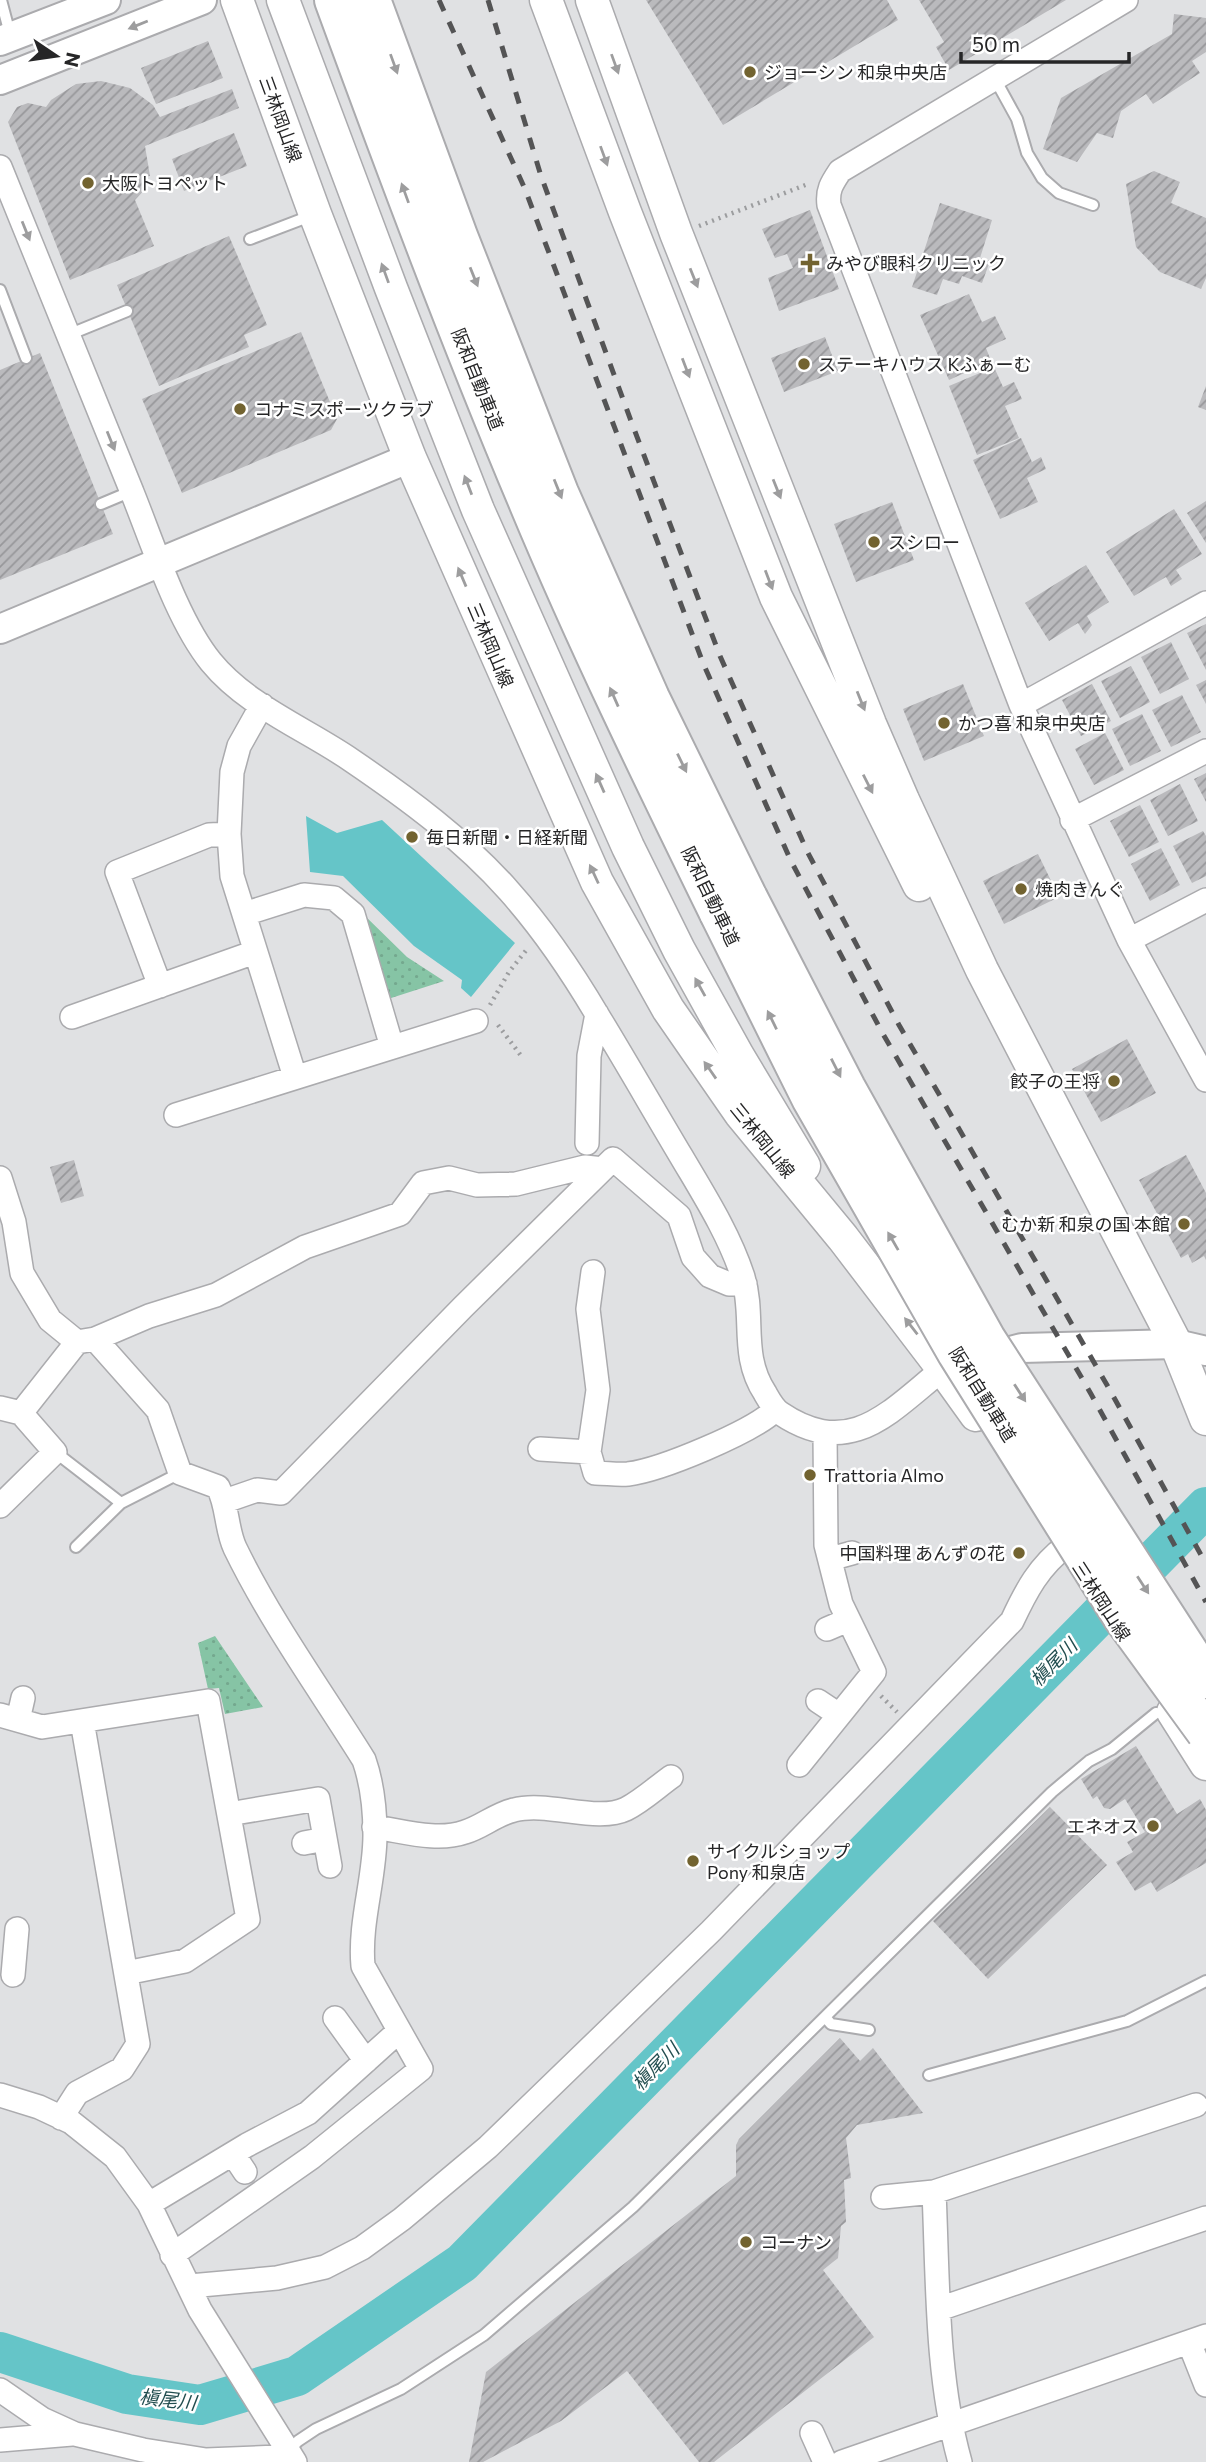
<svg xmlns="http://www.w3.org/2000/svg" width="1206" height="2462" viewBox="0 0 1206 2462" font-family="Commissioner,'Noto Sans JP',sans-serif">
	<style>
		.grass { fill: url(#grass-dots) }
		.water { fill: #65c5c8 }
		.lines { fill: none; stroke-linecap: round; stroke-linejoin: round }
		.river { stroke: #65c5c8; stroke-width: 40 }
		.building { fill: url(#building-hatch) }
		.service-casing { stroke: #ababae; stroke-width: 14 }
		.minor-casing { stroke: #ababae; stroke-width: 26 }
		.tertiary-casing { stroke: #ababae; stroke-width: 32 }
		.secondary-casing { stroke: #ababae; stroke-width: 35 }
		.motorway-casing { stroke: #ababae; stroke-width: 42 }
		.path { stroke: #9c9d9f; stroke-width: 4.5; stroke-dasharray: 2 5; stroke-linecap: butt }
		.service { stroke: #fff; stroke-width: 10 }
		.minor { stroke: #fff; stroke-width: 23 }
		.tertiary { stroke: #fff; stroke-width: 28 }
		.secondary { stroke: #fff; stroke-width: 32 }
		.motorway { stroke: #fff; stroke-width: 38 }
		.rail { stroke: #545455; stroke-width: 5; stroke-dasharray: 12 12; stroke-linecap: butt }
		.motorway-bridge-casing { stroke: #ababae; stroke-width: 42; stroke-linecap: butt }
		.motorway-bridge { stroke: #fff; stroke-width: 38 }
		.oneway { fill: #9d9d9e }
		.poi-dot { fill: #726330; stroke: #fff; stroke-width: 2.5 }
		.labels { text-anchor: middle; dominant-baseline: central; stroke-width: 5; stroke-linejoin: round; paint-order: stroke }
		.poi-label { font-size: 18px; fill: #262627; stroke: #fff; text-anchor: start }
		.street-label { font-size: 18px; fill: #262627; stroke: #fff }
		.water-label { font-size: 19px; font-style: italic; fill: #234e50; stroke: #fff }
	</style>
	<defs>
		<pattern id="grass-dots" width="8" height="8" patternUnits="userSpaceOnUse" patternTransform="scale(1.75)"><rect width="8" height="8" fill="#86c4a5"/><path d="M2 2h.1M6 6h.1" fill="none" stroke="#74a88e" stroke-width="1.8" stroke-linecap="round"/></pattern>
		<pattern id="building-hatch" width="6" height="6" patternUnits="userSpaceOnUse" patternTransform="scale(1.75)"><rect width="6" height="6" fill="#bababd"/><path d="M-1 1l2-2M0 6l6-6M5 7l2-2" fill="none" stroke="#97979a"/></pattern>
	</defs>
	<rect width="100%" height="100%" fill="#e0e1e3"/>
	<path class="grass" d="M361,912l46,45 37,24 -56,18z
		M215,1636l48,71 -38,7 -6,-26 -11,1 -10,-46z"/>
	<path class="water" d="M306,816l31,17 45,-13 133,123 -44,54 -10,-9 1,-8 -48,-34 -71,-70 -33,-4z"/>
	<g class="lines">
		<path class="river" d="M0,2352l127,42 73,11 97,-29 165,-113 744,-756"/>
	</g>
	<path class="building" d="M646,0h241l11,20 -175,105z
		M919,0h147l-117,70 -13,-23 8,-5z
		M1174,14l32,4v34l-14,9 8,12 -47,31 -7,-10 -25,17 -8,27 -16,-5 -20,29 -34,-13 18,-51 111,-64z
		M208,41l15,37 -67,26 -15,-36z
		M101,81l29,7 23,17 7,12 72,-28 7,19 -94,38 5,30 -7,1 3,11 -11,12 19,46 -84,34 -62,-158 9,-15 11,-4 18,4 5,-7 25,-16z
		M234,133l13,33 -63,25 -12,-32z
		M1154,171l26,11 -9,21 35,15v60l-5,11 -41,-17 -24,-25 -10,-63z
		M940,203l52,17 -12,38 10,3 -8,22 -20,-7 -3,8 -16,-5 -6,16 -25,-8z
		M810,210l29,79 -60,22 -11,-33 25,-10 -6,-14 -12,4 -13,-29z
		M229,236l38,89 -23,10 5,12 -90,39 -42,-101z
		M969,294l13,28 13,-6 11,23 -20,9 5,13 -42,19 -29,-65z
		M301,332l36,87 -6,11 -149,63 -40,-94z
		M825,337l13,34 -54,21 -13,-34z
		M40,353l73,181 -113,46v-210z
		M994,367l9,20 11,-5 8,17 -17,7 14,32 -42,17 -28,-69z
		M1206,386v24l-8,-3z
		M1021,438l11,24 9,-5 5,12 -19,9 11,24 -38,17 -27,-59z
		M1206,501v42l-19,-30z
		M892,502l22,58 -58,22 -22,-58z
		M1174,509l28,45 -26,16 6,9 -11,7 -5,-9 -32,19 -28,-44z
		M1086,565l23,37 -22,14 5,9 -7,9 -7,-11 -29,18 -24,-38z
		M1206,624v46l-19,-37z
		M1171,642l18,37 -29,15 -19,-37z
		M1131,666l19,36 -30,16 -19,-37z
		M1206,680v24l-10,-19z
		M963,684l21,52 -60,25 -21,-52z
		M1092,684l19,37 -30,15 -19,-36z
		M1182,695l19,37 -30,15 -19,-37z
		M1142,714l19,37 -31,15 -18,-37z
		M1105,733l19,37 -30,15 -19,-36z
		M1206,773v29l-12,-23z
		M1180,784l18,37 -30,15 -18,-36z
		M1140,805l19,37 -30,15 -19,-36z
		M1203,831l3,5v40l-14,7 -19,-37z
		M1161,848l19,37 -30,16 -19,-37z
		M1038,854l21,43 -55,27 -21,-43z
		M1127,1039l29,54 -55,29 -29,-53z
		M1186,1155l20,38v67l-2,-4 -12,7 -4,-9 -7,4 -42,-78z
		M74,1160l10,36 -23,7 -11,-36z
		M1136,1746l41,68 23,-15 6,11v53l-49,29 -6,-10 -16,9 -19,-29 17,-10 -6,-10 18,-10 -20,-33 -15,10 -6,-1 -7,-12 -4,3 -12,-20z
		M1050,1807l57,58 -119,114 -55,-58z
		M840,2038l20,23 13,-13 50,65 -66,12 -11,13 5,40 -7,2 2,42 -5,4 -3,32 -15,12 51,67 -160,125h-15l-72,-91 -66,50 -78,41h-14l17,-90 250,-196v-31l3,-6z"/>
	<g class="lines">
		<defs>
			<path id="service" d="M1,0l9,34
				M995,79l22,40 10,34 15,25 17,15 34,12
				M250,239l63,-24
				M0,290l26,68
				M68,335l59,-24
				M101,504l31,-13
				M55,1452l66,51
				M76,1547l45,-44 59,-30
				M825,2017l6,7 38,6
				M929,2075l198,-54 79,-40
				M288,2451l10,-10 18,-12 85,-40 83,-54 149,-128 419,-415 37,-31 23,-12 44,-36"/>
			<path id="minor" d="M1126,0l-286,171c-8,12 -13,19 -11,34l192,500 108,235 77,140
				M0,167c44,109 88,217 132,325 21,52 45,128 79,170 36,44 95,67 140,98 56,38 113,80 158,131 34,38 63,81 89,125 28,46 55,93 83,140 23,39 48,78 62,121 12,40 -3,78 22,116 4,7 8,15 15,20 71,48 110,-2 163,-44
				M262,705l-23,41 -7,26 -3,62 3,42 63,201
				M1021,705l185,-102
				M1072,820l134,-69
				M244,914l60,-19 30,3 19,16 39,133
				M1129,940l77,-40
				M160,986l-43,-114 92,-37 20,-1
				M72,1017l183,-65
				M176,1115l300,-94
				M587,1143l2,-87 8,-42
				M0,1178l14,44 8,51 28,47 27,22
				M593,1272l-5,37 10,81 -9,62 6,21c11,0 22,2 33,1 33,-4 124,-42 147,-64
				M95,1339l63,71 22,63 38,14c10,19 8,42 17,61 36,74 86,143 129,212 8,23 11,51 11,75 0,44 -16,87 -12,131l58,103 -109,88 -140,98
				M0,1408l21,5 34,39 -55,54
				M21,1413l56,-71 18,-3 54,-23 67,-21 89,-48 95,-33 23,-31 26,-5 28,7 39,-1 69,-17 18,2
				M540,1449l49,3
				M225,1501l32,-11 24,3 182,-186 150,-148 66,57 14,41 17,19 19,8h16
				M830,1559l22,-6
				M827,1629l21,-9
				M818,1701l21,14
				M0,1715l42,12 166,-26 40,218 -63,42 -59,12
				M18,1720l5,-22
				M799,1765l75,-93 -33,-68 -15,-59 -1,-112
				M229,1814l89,-15 12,67
				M374,1827c29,4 63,15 91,5 17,-5 31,-18 49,-22 34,-9 83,13 112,-1 16,-8 31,-22 45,-32
				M304,1843l21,-4
				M13,1975l4,-46
				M335,2018l31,43
				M0,2095l39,12 32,15 44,35 34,47 51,106 95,152
				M61,2118l16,-25 45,-24 16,-25 -56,-323
				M233,2154l12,18
				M934,2192c4,89 2,184 26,270
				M883,2197l51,-5 262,-87
				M149,2204l98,-59 61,-32 91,-82
				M190,2286l87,-8 48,-11 37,-19 40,-29 86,-72 223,-216 301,-310c14,-30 27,-55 54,-75
				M939,2309l267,-91
				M1189,2342l17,43
				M0,2390l42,29 33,15 68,16 63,10 72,-3 10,-6
				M812,2433l13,29
				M0,2440l72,-6
				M842,2462l364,-126"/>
			<path id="tertiary" d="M0,41l106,-41
				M0,80l202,-80
				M0,629l410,-171
				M980,1359l42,-11 154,-4 30,7"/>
			<path id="secondary" d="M237,0l78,214 95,244 187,424 71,127 72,104 103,125 100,131 33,46
				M283,0l108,288 87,222 150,337 51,103 59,106 66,110
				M546,0l79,212 151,385 143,288
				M592,0l84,233 194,491 33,76 79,170 194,374 30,75
				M1173,1712l33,52"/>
			<path id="motorway" d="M334,0c62,169 125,338 195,504 58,139 124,274 190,409
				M371,0l87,236 101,257 91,205 98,200"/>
		</defs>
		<use href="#service" class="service-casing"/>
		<use href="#minor" class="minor-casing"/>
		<use href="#tertiary" class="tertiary-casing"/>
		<use href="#secondary" class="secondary-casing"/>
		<use href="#motorway" class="motorway-casing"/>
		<path class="path" d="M699,226l109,-42
			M490,1005l19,-33 19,-24
			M498,1025l24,32
			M881,1696l16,16"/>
		<use href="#service" class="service"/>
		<use href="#minor" class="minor"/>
		<use href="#tertiary" class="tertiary"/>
		<use href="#secondary" class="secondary"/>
		<use href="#motorway" class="motorway"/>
		<path class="rail" d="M439,0l86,189 178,474 88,198 92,173 208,360 115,208
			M488,0l53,176 90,245 89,235 88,197 91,172 208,360 99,179"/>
		<defs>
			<path id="motorway-bridge" d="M748,898l98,190 140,251 220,340
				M719,913l92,185 146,255 166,265 83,114"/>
		</defs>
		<use href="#motorway-bridge" class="motorway-bridge-casing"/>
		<use href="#motorway-bridge" class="motorway-bridge"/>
	</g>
	<defs><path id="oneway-solid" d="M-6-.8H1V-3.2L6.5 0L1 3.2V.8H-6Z" transform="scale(1.75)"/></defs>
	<g class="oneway">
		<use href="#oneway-solid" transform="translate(138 25) rotate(158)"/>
		<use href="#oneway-solid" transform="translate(394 64) rotate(70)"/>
		<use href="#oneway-solid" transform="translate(615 64) rotate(70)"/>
		<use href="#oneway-solid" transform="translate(604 156) rotate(70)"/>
		<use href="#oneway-solid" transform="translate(405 193) rotate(-110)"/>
		<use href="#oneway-solid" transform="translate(26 231) rotate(68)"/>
		<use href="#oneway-solid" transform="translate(385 273) rotate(-110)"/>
		<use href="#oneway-solid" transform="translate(474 277) rotate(68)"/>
		<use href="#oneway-solid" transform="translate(694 278) rotate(68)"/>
		<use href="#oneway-solid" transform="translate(686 368) rotate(69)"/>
		<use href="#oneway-solid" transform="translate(111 441) rotate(68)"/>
		<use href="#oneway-solid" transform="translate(468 485) rotate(-111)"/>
		<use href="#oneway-solid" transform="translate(558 489) rotate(68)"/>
		<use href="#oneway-solid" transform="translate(777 489) rotate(68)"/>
		<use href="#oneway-solid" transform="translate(462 577) rotate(-113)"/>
		<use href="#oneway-solid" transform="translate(769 580) rotate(69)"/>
		<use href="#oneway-solid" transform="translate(614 697) rotate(-114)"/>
		<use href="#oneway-solid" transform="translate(861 701) rotate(68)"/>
		<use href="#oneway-solid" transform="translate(682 763) rotate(64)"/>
		<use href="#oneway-solid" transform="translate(600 783) rotate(-114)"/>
		<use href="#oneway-solid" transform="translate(868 784) rotate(63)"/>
		<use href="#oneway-solid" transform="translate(594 874) rotate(-115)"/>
		<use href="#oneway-solid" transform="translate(700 987) rotate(-119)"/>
		<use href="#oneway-solid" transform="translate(772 1020) rotate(-116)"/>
		<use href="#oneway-solid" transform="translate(836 1068) rotate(63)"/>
		<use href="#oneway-solid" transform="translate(710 1070) rotate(-125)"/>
		<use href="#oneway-solid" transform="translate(893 1241) rotate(-120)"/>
		<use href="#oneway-solid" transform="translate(911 1326) rotate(-128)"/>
		<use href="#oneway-solid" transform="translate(1020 1393) rotate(57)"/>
		<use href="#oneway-solid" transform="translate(1143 1585) rotate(57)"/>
	</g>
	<g class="poi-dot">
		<circle cx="750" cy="72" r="7"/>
		<circle cx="88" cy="183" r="7"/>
		<path d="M806.5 252.5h7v7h7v7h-7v7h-7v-7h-7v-7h7z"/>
		<circle cx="804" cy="364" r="7"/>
		<circle cx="240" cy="409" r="7"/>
		<circle cx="874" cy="542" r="7"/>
		<circle cx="944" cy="723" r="7"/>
		<circle cx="412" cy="837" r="7"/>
		<circle cx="1021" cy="889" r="7"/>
		<circle cx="1114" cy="1081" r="7"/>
		<circle cx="1184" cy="1224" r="7"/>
		<circle cx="810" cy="1475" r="7"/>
		<circle cx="1019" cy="1553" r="7"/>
		<circle cx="1153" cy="1826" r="7"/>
		<circle cx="693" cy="1861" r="7"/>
		<circle cx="746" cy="2242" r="7"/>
	</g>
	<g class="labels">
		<g class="poi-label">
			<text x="764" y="72">ジョーシン 和泉中央店</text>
			<text x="102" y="183">大阪トヨペット</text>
			<text x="826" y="263">みやび眼科クリニック</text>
			<text x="818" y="364">ステーキハウス Kふぁーむ</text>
			<text x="254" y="409">コナミスポーツクラブ</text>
			<text x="888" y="542">スシロー</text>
			<text x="958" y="723">かつ喜 和泉中央店</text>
			<text x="426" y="837">毎日新聞・日経新聞</text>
			<text x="1035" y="889">焼肉きんぐ</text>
			<text x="1100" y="1081" text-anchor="end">餃子の王将</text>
			<text x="1170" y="1224" text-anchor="end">むか新 和泉の国 本館</text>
			<text x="824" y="1475">Trattoria Almo</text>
			<text x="1005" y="1553" text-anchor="end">中国料理 あんずの花</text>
			<text x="1139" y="1826" text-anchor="end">エネオス</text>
			<text x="707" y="1851">サイクルショップ<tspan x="707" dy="21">Pony 和泉店</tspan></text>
			<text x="760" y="2242">コーナン</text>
		</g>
		<g class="street-label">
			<text transform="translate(281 119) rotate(70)">三林岡山線</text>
			<text transform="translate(478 379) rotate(68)">阪和自動車道</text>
			<text transform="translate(491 645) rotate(67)">三林岡山線</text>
			<text transform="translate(711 896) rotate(64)">阪和自動車道</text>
			<text transform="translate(763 1140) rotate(51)">三林岡山線</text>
			<text transform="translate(983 1394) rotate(58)">阪和自動車道</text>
			<text transform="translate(1102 1601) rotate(57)">三林岡山線</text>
		</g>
		<g class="water-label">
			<text transform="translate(1053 1662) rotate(-45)">槇尾川</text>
			<text transform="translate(655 2066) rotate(-45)">槇尾川</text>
			<text transform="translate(168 2399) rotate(7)">槇尾川</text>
		</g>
	</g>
	<g transform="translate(56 56) rotate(103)" stroke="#ffffff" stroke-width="5" paint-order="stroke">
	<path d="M0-5L12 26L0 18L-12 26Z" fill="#262627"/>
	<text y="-10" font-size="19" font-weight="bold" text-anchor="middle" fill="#262627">N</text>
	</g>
	<path d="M961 52v10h168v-10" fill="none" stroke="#262627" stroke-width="3.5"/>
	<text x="972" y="52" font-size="21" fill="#262627" stroke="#ffffff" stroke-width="5" paint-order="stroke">50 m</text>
</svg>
